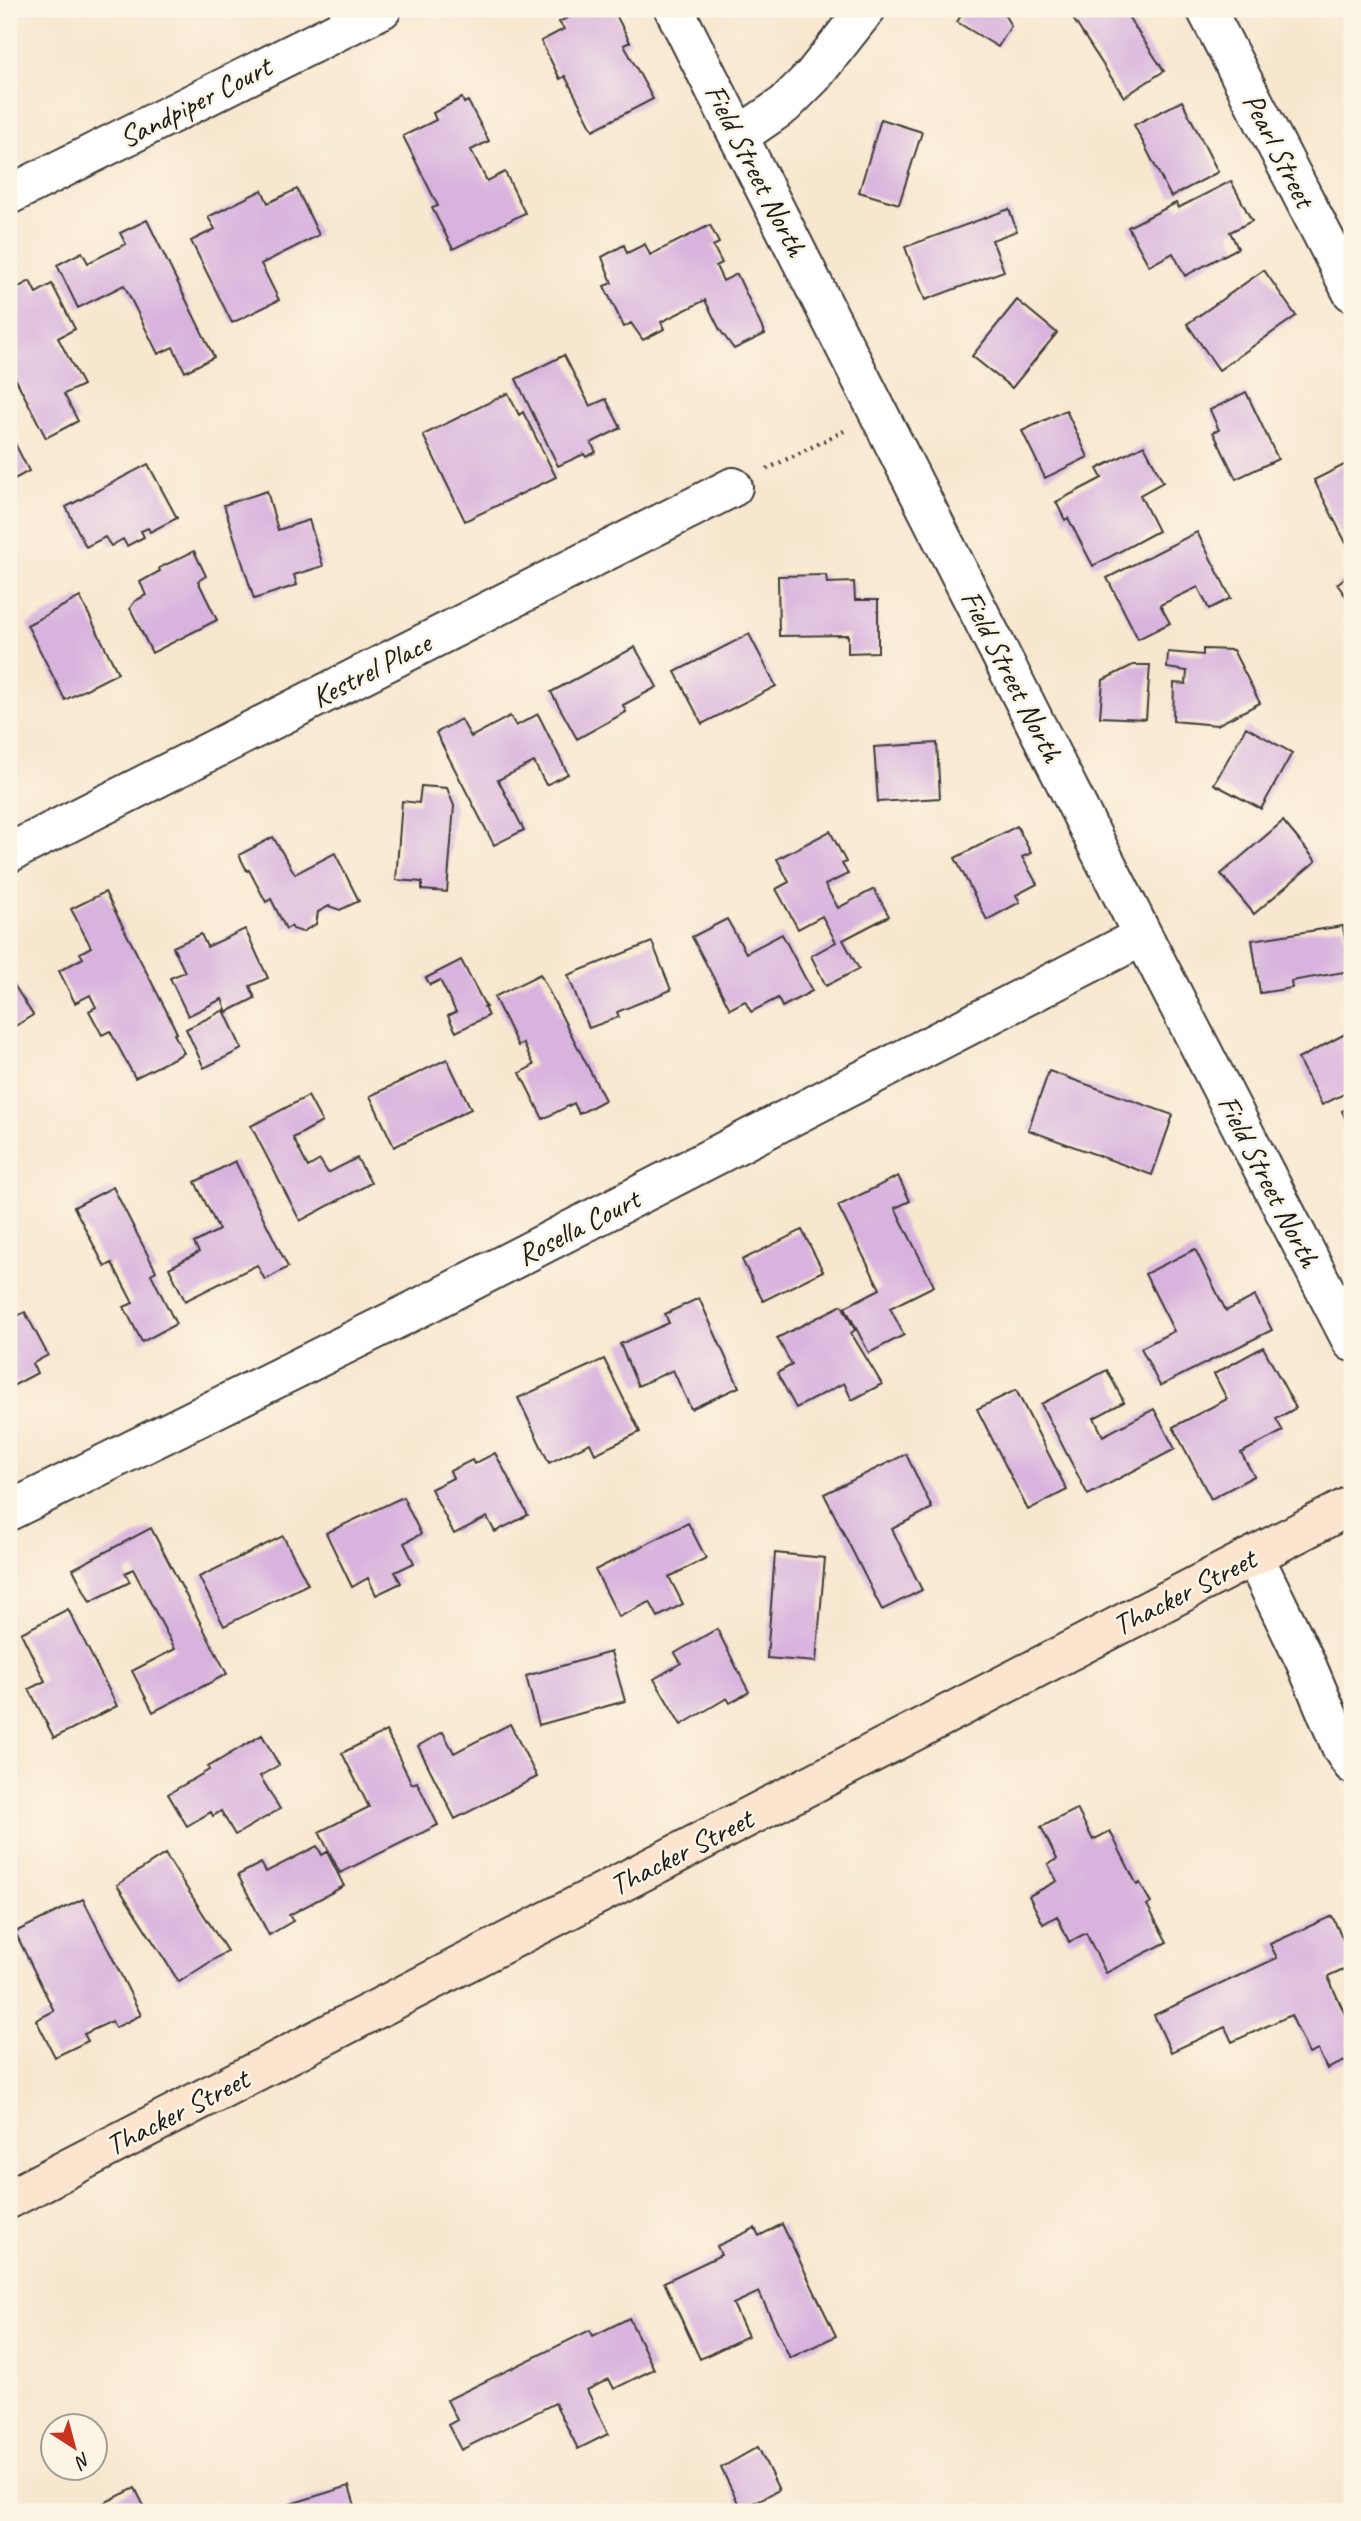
<svg xmlns="http://www.w3.org/2000/svg" width="1361" height="2521" viewBox="0 0 1361 2521" font-family="Caveat,sans-serif">
	<style>
		.building { fill: #d8b3de }
		.lines { fill: none; stroke-linecap: round; stroke-linejoin: round }
		.street-casing { stroke: #3d3a37; stroke-width: 42 }
		.secondary-casing { stroke: #3d3a37; stroke-width: 42 }
		.path { stroke: #3d3a37; stroke-width: 4.5; stroke-dasharray: 2 5; stroke-linecap: butt }
		.street { stroke: #fff; stroke-width: 38 }
		.secondary { stroke: #fce5cf; stroke-width: 38 }
		.labels { text-anchor: middle; dominant-baseline: central; stroke-width: 5; stroke-linejoin: round; paint-order: stroke }
		.street-label { font-size: 30px; fill: #1c1c1c; stroke: #fcf5e5 }
	</style>
	<rect width="100%" height="100%" fill="#fcf5e5"/>
	<filter id="ink" filterUnits="userSpaceOnUse"><feTurbulence type="fractalNoise" baseFrequency=".0143" numOctaves="2"/><feDisplacementMap in="SourceGraphic" scale="14" xChannelSelector="R" yChannelSelector="G"/><feConvolveMatrix kernelMatrix="1 2 1 2 8 2 1 2 1" color-interpolation-filters="sRGB"/></filter>
	<filter id="wash" filterUnits="userSpaceOnUse"><feTurbulence type="fractalNoise" baseFrequency=".00686" numOctaves="4" result="noise"/><feDisplacementMap in="SourceGraphic" scale="28" xChannelSelector="R" yChannelSelector="G"/><feGaussianBlur stdDeviation="1.57" result="paint"/><feColorMatrix in="noise" values="0 0 0 0 0 0 0 0 0 0 0 0 0 0 0 0 0 1.4 0 .05"/><feComposite in="paint" operator="in"/></filter>
	<g filter="url(#wash)">
		<rect width="100%" height="100%" fill="#f8e7cf"/>
		<g id="blocks">
			<path class="building" d="M584,9h29l17,33 -6,3 29,54 -60,31 -28,-54 -5,3 -19,-38 23,-12 -5,-7z
				M965,9h36l10,17 -13,21 -41,-25z
				M1077,9h46l41,62 -40,26 -54,-83z
				M462,98l2,5 4,-2 21,40 -18,9 16,31 18,-9 20,41 -72,36 -21,-41 6,-2 -35,-70 33,-16 -3,-7z
				M1182,101l36,71 -47,25 -37,-72z
				M881,119l41,13 -23,72 -40,-12z
				M1231,181l21,40 -22,11 8,16 -53,28 -12,-23 -24,13 -21,-39 48,-24 2,5z
				M297,189l22,46 -58,29 18,36 -47,23 -41,-82 24,-12 -7,-12 54,-27 6,13z
				M1009,209l8,22 -25,9 12,31 -79,29 -20,-53z
				M147,220l67,137 -29,15 -12,-25 -15,7 -34,-69 -46,23 -21,-43 25,-13 6,11 38,-19 -6,-11z
				M710,225l9,18 -6,3 9,17 -6,3 7,15 14,-7 28,60 -31,15 -14,-19 -15,-30 -44,22 3,7 -21,11 -12,-17 -7,4 -20,-41 8,-3 -10,-26 22,-12 3,8 18,-9 5,11z
				M1264,270l32,46 -77,54 -32,-46z
				M30,281l6,12 16,-9 23,45 -17,9 25,47 -19,9 14,27 -32,17 -37,-72v-74z
				M1017,300l40,33 -45,55 -40,-32z
				M564,355l26,51 16,-7 15,29 -30,15 5,9 -10,5 -2,-3 -26,12 -42,-87z
				M1246,392l32,67 -42,20 -23,-47 6,-2 -9,-20z
				M508,393l11,22 4,-3 33,65 -91,44 -42,-86z
				M1066,410l22,47 -43,21 -23,-47z
				M9,432l20,39 -20,11z
				M1144,445l19,37 -23,13 18,36 -65,35 -25,-48 -3,2 -9,-18 46,-24 -5,-9z
				M1352,461v79l-6,3 -32,-63z
				M148,464l29,54 -27,14 -2,-4 -7,3 3,6 -17,9 -4,-7 -12,7 -6,-9 -19,10 -20,-40z
				M267,491l11,39 31,-10 14,46 -29,9 3,10 -43,14 -30,-94z
				M1197,532l34,66 -22,11 -11,-22 -38,18 10,18 -32,16 -31,-61z
				M194,551l12,25 -8,5 19,39 -65,33 -22,-45 5,-7 11,-6 -6,-13 20,-11 -1,-3z
				M1352,572v33l-15,-21z
				M826,575l1,8 27,-1 1,18h23v52l-30,1v-18l-69,1 -1,-60z
				M80,597l38,76 -53,27 -38,-75z
				M749,634l27,52 -74,38 -27,-52z
				M635,647l22,40 -34,18 3,7 -49,27 -26,-47z
				M1203,649l30,1 27,53 -43,22 -44,-4 1,-38 12,1 1,-13 -20,-3 1,-16 35,3z
				M1133,665h17l-4,54 -46,-2 3,-37z
				M538,714l30,60 -22,11 -12,-23 -36,18 26,50 -30,15 -58,-112 25,-14 10,18 39,-21 6,10z
				M1246,727l46,26 -31,56 -47,-25z
				M937,743l3,55 -62,4 -4,-55z
				M421,786l26,2 7,18 -7,86 -25,-2v-8l-26,-2 6,-79 17,2z
				M1283,821l33,40 -62,53 -33,-40z
				M1017,826l14,27 -9,4 15,27 -21,11 4,7 -33,18 -32,-62z
				M830,831l16,31 -4,2 6,10 -23,11 13,23 36,-19 15,27 -46,24 16,29 -33,17 -15,-30 25,-14 -14,-26 -24,13 -22,-40 13,-7 -12,-23z
				M273,837l22,37 40,-21 24,48 -19,9 -11,-4 -11,6 -2,12 -14,8 -9,-3 -2,-3 -5,3 -15,-30 -5,3 -17,-32 -2,1 -8,-16z
				M105,892l62,120 10,21 -3,1 10,19 -49,25 -25,-47 -8,4 -13,-24 7,-4 -6,-12 -15,8 -16,-32 24,-13 -3,-5 11,-6 -20,-38z
				M727,919l19,34 36,-19 30,57 -30,16 -4,-9 -27,14 -6,-11 -15,8 -38,-72z
				M1343,926l7,45 -59,10 1,7 -32,5 -8,-53z
				M245,929l23,49 -18,8 5,12 -28,14 -5,-13 -34,17 -18,-38 15,-6 -12,-25 28,-13 6,13z
				M652,942l19,48 -54,22 2,5 -30,11 -21,-53z
				M461,960l25,47h-2l4,9 -32,16 -8,-16 8,-4 -16,-32 -10,5 -4,-7z
				M540,974l65,126 -26,14 -5,-11 -31,16 -23,-46 14,-8 -11,-22 -5,3 -24,-49z
				M9,977l24,38 -24,15z
				M224,1010l18,39 -38,19 -18,-39z
				M1347,1033l5,11v46l-30,15 -24,-46z
				M447,1059l24,50 -77,38 -24,-51z
				M1049,1071l124,44 -21,60 -124,-45z
				M308,1096l14,26 -29,16 15,29 12,-7 8,13 29,-15 14,25 -71,38 -49,-95z
				M1352,1106v29l-10,-24z
				M235,1161l53,106 -23,13 -8,-15 -72,36 -16,-33 30,-16 -5,-9 25,-13 -24,-48z
				M898,1176l12,25 -15,7 39,78 -44,22 14,27 -35,18 -24,-46 35,-18 -42,-83z
				M113,1187l43,84 -5,3 25,50 -34,18 -18,-35 9,-4 -21,-40 -7,4 -31,-60z
				M802,1230l21,41 -60,30 -21,-41z
				M1195,1249l31,62 29,-15 17,34 -112,56 -19,-38 33,-17 -29,-57z
				M699,1298l40,89 -48,22 -18,-39 -35,16 -18,-42 49,-21 -4,-9z
				M842,1305l13,25 -4,3 31,51 -30,16 -8,-17 -48,25 -19,-35 15,-8 -15,-27z
				M25,1312l23,43 -16,9 5,9 -28,15v-68z
				M1263,1347l33,61 -20,11 7,12 -42,22 13,23 -43,23 -38,-72 54,-28 -13,-25z
				M604,1359l36,73 -45,22 -5,-11 -41,20 -31,-65z
				M1107,1370l17,32 -30,16 9,18 51,-27 21,40 -87,46 -47,-91z
				M1016,1390l51,100 -39,20 -51,-101z
				M495,1453l33,62 -33,17 -8,-15 -33,17 -23,-45 22,-11 -3,-7 22,-11 2,4z
				M906,1454l26,54 -40,21 30,61 -40,20 -58,-116z
				M403,1497l18,37 -17,9 10,20 -19,9 6,11 -25,12 -8,-17 -16,9 -26,-54z
				M688,1523l18,35 -37,19 14,27 -25,13 -8,-15 -31,15 -24,-47z
				M151,1528l76,146 -74,38 -21,-41 43,-22 -42,-80 -8,4 5,9 -40,20 -17,-33z
				M283,1536l25,48 -84,42 -25,-49z
				M775,1553l50,5 -9,104 -49,-4z
				M68,1609l49,97 -63,32 -25,-49 16,-8 -24,-48z
				M717,1629l32,63 -19,11 -3,-5 -46,27 -27,-46 27,-16 -6,-10z
				M611,1652l14,49 -86,24 -13,-49z
				M510,1724l27,53 -82,42 -37,-73 25,-14 11,21z
				M386,1731l26,53 5,-2 21,43 -98,48 -21,-41 50,-25 -27,-54z
				M262,1735l17,30 -19,11 20,33 -45,26 -14,-24 -8,5 -2,-4 -24,14 -19,-32 41,-24 -1,-3z
				M1077,1809l16,31 17,-9 27,54 3,-2 11,20 -4,2 20,37 -61,31 -20,-40 -17,9 -12,-26 -14,8 -14,-28 28,-15 -9,-17 9,-5 -16,-32z
				M317,1846l5,9 5,-3 17,34 -55,29 4,6 -24,14 -31,-60 23,-12 5,9z
				M165,1854l62,97 -48,31 -62,-97z
				M83,1899l58,116 -26,13 -3,-7 -28,13 4,7 -33,16 -19,-37 18,-9 -39,-79z
				M1332,1916l20,43v7l-24,11 24,53v28l-25,11 -9,-19 -9,4 -18,-39 -59,27 -7,-15 -54,25 -17,-37 123,-57 -7,-14z
				M782,2224l54,112 -46,22 -31,-66 -26,12 15,32 -48,23 -36,-77 57,-27 -4,-9 38,-18 4,8z
				M629,2318l25,51 -40,20 -5,-10 -22,11 21,44 -30,15 -23,-46 -94,47 -13,-25 9,-5 -10,-20 143,-70 3,6z
				M758,2447l21,43 -38,19 -20,-41z
				M349,2486l8,26h-68l-2,-7z
				M135,2488l12,24h-62z"/>
		</g>
	</g>
	<g filter="url(#ink)">
		<use href="#blocks" fill-opacity="0" stroke="#3d3a37" stroke-width="2"/>
		<g class="lines">
			<defs>
				<path id="street" d="M674,9l469,927 209,406
					M1206,9l146,283
					M739,136l45,-31 29,-29 53,-67
					M9,195l373,-186
					M9,853l724,-366
					M9,1511l404,-200 730,-375
					M1254,1556l51,105 37,88 10,15"/>
				<path id="secondary" d="M9,2199l1343,-694"/>
			</defs>
			<use href="#street" class="street-casing"/>
			<use href="#secondary" class="secondary-casing"/>
			<path class="path" d="M767,469l77,-38"/>
			<use href="#street" class="street"/>
			<use href="#secondary" class="secondary"/>
		</g>
	</g>
	<g class="labels">
		<g class="street-label">
			<text transform="translate(195 102) rotate(-27)">Sandpiper Court</text>
			<text transform="translate(1279 150) rotate(63)">Pearl Street</text>
			<text transform="translate(756 170) rotate(63)">Field Street North</text>
			<text transform="translate(371 670) rotate(-27)">Kestrel Place</text>
			<text transform="translate(1012 676) rotate(63)">Field Street North</text>
			<text transform="translate(1269 1181) rotate(63)">Field Street North</text>
			<text transform="translate(578 1227) rotate(-27)">Rosella Court</text>
			<text transform="translate(1184 1592) rotate(-27)">Thacker Street</text>
			<text transform="translate(681 1852) rotate(-27)">Thacker Street</text>
			<text transform="translate(177 2112) rotate(-27)">Thacker Street</text>
		</g>
	</g>
	<rect width="1361" height="2521" fill="none" stroke="#fcf5e5" stroke-width="35"/>
	<g transform="translate(74 2447) rotate(144)"><circle r="33" fill="#fcf5e5" stroke="#a29e95" stroke-width="2"/>
	<path d="M0-5L12 26L0 18L-12 26Z" fill="#c8321e"/>
	<text y="-10" font-size="19" font-weight="bold" text-anchor="middle" fill="#1c1c1c">N</text>
	</g>
</svg>
